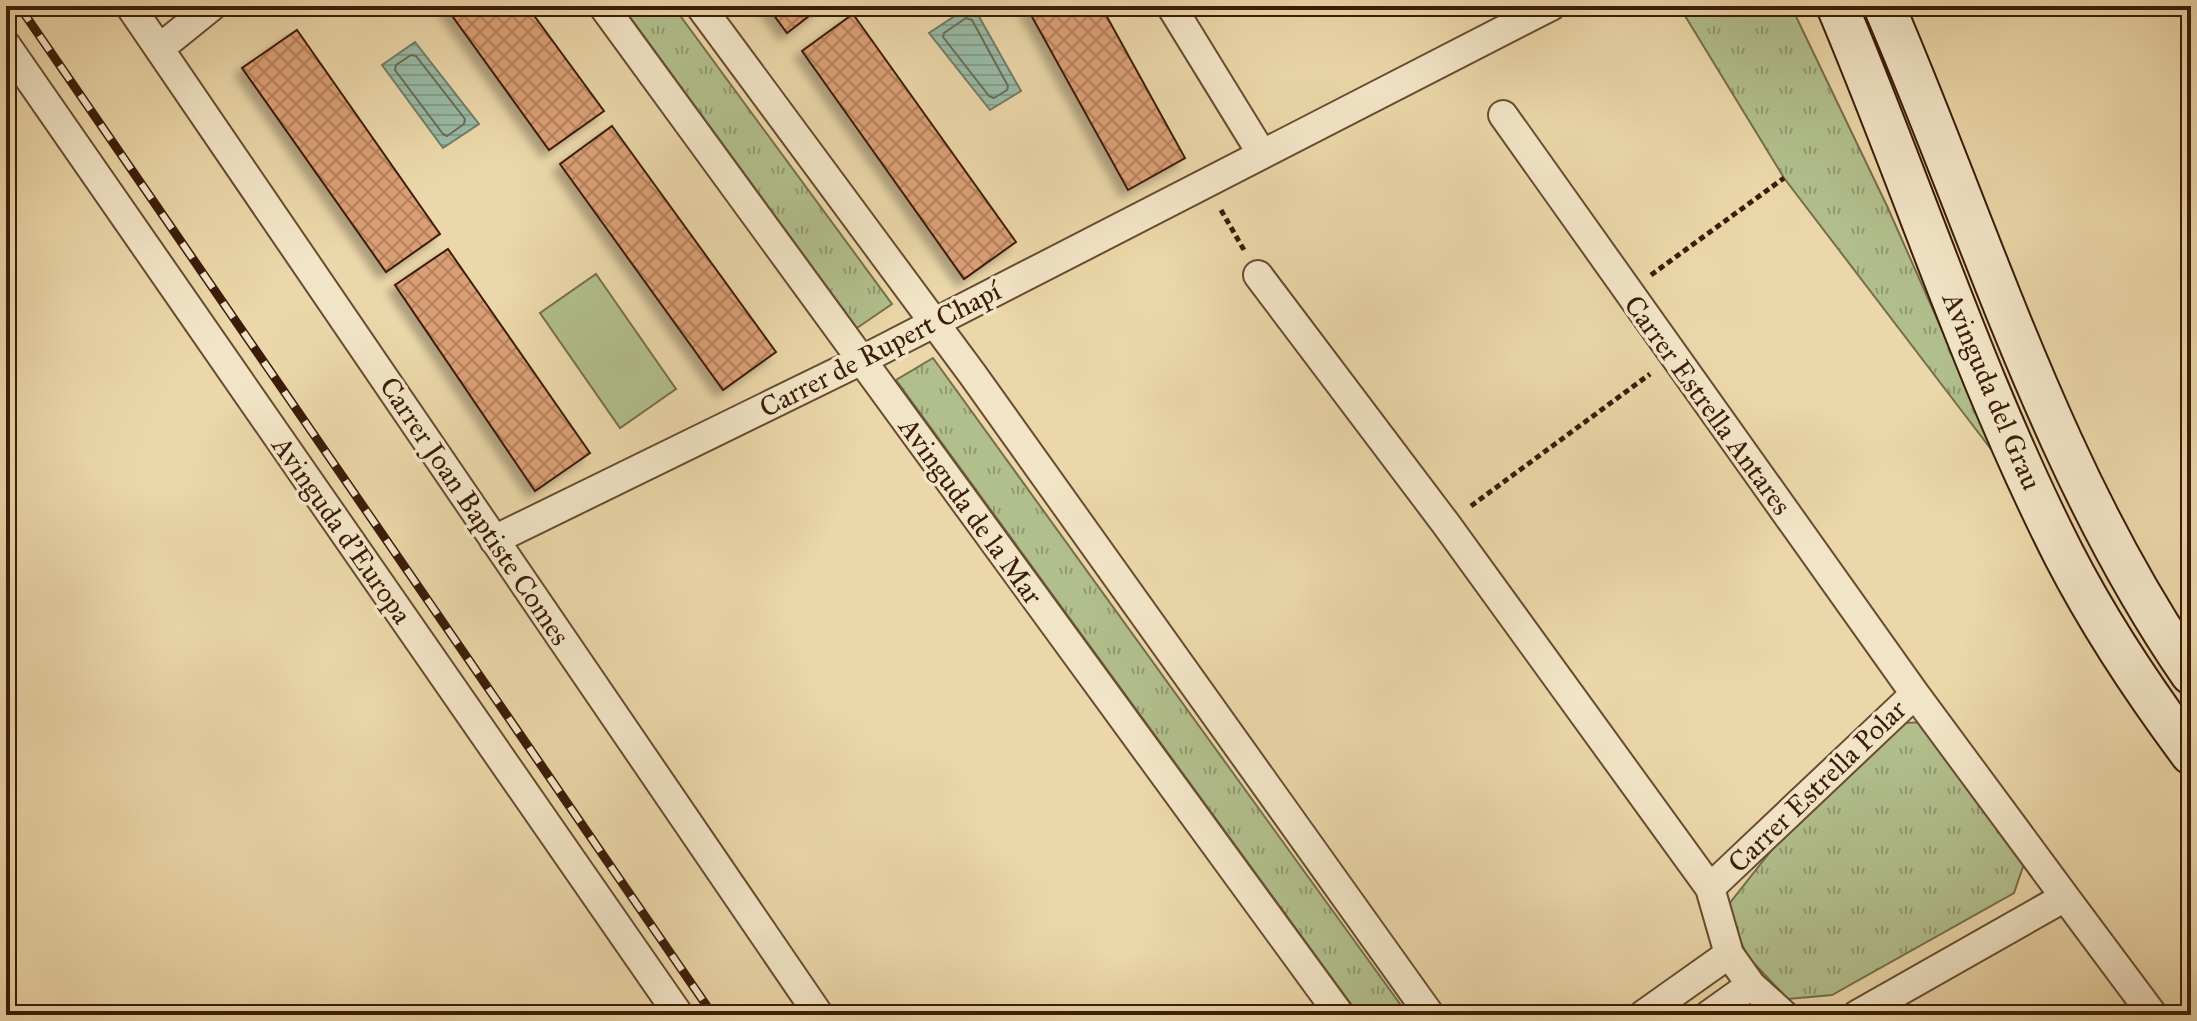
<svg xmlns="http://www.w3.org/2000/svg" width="2197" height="1021" viewBox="0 0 2197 1021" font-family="'IM FELL Great Primer',serif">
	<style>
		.park { fill: url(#park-tufts); stroke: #766e4a; stroke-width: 2 }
		.pitch { fill: #b1bf8c; stroke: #766e4a; stroke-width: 2 }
		.water { fill: url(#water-rules); stroke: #737b67; stroke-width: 2 }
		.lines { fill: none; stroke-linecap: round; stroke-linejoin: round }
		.shore { stroke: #6a6b57; stroke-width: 2 }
		.building { fill: url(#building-cross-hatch); stroke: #3c1c08; stroke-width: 2; filter: url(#shadow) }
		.minor-casing { stroke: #684b30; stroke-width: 32 }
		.secondary-casing { stroke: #3c1c08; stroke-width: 44 }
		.path { stroke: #3c1c08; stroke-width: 5; stroke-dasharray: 6 4; stroke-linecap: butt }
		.minor { stroke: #f2e5c7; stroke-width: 28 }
		.secondary { stroke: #f2e5c7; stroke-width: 40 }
		.rail-casing { stroke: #3c1c08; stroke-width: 9 }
		.rail { stroke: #f2e5c7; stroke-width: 6; stroke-dasharray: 18; stroke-linecap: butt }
		.labels { text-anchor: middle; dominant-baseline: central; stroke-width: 7; stroke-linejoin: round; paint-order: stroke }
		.street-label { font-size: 28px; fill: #3c1c08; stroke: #f2e5c7 }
	</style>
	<defs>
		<pattern id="park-tufts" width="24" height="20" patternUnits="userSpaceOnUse" patternTransform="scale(2)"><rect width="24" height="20" fill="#b1bf8c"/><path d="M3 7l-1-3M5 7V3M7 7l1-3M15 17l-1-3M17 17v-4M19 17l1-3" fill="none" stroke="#919a70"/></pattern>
		<pattern id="water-rules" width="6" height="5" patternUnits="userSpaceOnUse" patternTransform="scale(2)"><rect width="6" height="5" fill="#98baa6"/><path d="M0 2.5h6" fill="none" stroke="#849f8d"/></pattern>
		<pattern id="building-cross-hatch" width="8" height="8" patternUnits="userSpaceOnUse" patternTransform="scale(2)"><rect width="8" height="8" fill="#db9f75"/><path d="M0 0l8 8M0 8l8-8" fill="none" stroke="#b3815e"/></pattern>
		<filter id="shadow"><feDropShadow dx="-7" dy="7" stdDeviation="4" flood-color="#0004"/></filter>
	</defs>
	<rect width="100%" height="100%" fill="#ebd7a9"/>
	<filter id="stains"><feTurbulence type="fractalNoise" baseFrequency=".0025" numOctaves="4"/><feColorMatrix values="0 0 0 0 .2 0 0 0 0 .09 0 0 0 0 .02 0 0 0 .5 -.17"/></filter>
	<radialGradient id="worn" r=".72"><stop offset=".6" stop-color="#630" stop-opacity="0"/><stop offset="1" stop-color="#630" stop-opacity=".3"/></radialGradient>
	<path class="park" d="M622,6h51l219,298 -35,24z
		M1679,6h112l96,200 113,255 -216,-283z
		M933,358l475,657h-49l-463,-635z
		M1924,722l102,136 -12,35 -182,102 -44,4 -41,-43 -21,-48 52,-66 127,-119z"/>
	<path class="pitch" d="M596,274l80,115 -56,39 -80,-115z"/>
	<path class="water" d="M970,6h3l48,85 -31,19 -61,-77z
		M415,42l64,82 -36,24 -61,-83z"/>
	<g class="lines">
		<path class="shore" d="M966,18l6,2 36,66 -1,4 -13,8 -5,-2 -46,-59 1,-4z
			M411,55l5,1 49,63 -1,5 -17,12 -4,-2 -48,-64 1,-5z"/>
	</g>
	<path class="building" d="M445,6h82l77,105 -55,39z
		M767,6h55l-35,27z
		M1026,6h75l84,152 -57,32z
		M853,14l163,228 -52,37 -162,-228z
		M297,30l143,204 -54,38 -144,-204z
		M612,126l164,226 -53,38 -163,-226z
		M448,249l142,204 -55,38 -140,-206z"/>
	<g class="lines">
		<defs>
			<path id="minor" d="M130,6l689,1009
				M603,6l737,1009
				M700,6l273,369 457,640
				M1171,6l91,148
				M6,45l673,970
				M160,48l52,-42
				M1503,115l412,579
				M1258,275l188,249 264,364 19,66 22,31 33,30
				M494,540l366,-179 691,-355
				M1710,888l205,-194 150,203 -208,118
				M2065,897l88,118
				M1643,1015l86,-61
				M1709,1015l42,-30"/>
			<path id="secondary" d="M1837,6c77,182 137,372 227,549 36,70 80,136 127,199
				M1884,6c97,225 167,465 307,668"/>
		</defs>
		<use href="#minor" class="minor-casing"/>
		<use href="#secondary" class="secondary-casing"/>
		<path class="path" d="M1221,210l23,40
			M1651,275l133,-97
			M1471,506l179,-132
			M2182,790l9,12"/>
		<use href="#minor" class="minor"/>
		<use href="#secondary" class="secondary"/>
		<defs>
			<path id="rail" d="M19,6l694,1009"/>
		</defs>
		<use href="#rail" class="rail-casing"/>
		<use href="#rail" class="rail"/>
	</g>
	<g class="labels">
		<g class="street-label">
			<text transform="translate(880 349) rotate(-27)">Carrer de Rupert Chapí</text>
			<text transform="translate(1992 391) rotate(67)">Avinguda del Grau</text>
			<text transform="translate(1708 405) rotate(54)">Carrer Estrella Antares</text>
			<text transform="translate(475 511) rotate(56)">Carrer Joan Baptiste Comes</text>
			<text transform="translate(971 511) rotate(54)">Avinguda de la Mar</text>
			<text transform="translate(342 530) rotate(55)">Avinguda d'Europa</text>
			<text transform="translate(1817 786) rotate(-44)">Carrer Estrella Polar</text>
		</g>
	</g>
	<rect width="2197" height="1021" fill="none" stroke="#ebd7a9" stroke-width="32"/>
	<rect x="8" y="8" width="2181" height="1005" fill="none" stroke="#3c1c08" stroke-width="4"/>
	<rect x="16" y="16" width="2165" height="989" fill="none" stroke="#3c1c08" stroke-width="2"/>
	<rect width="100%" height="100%" filter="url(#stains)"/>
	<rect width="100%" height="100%" fill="url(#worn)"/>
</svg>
